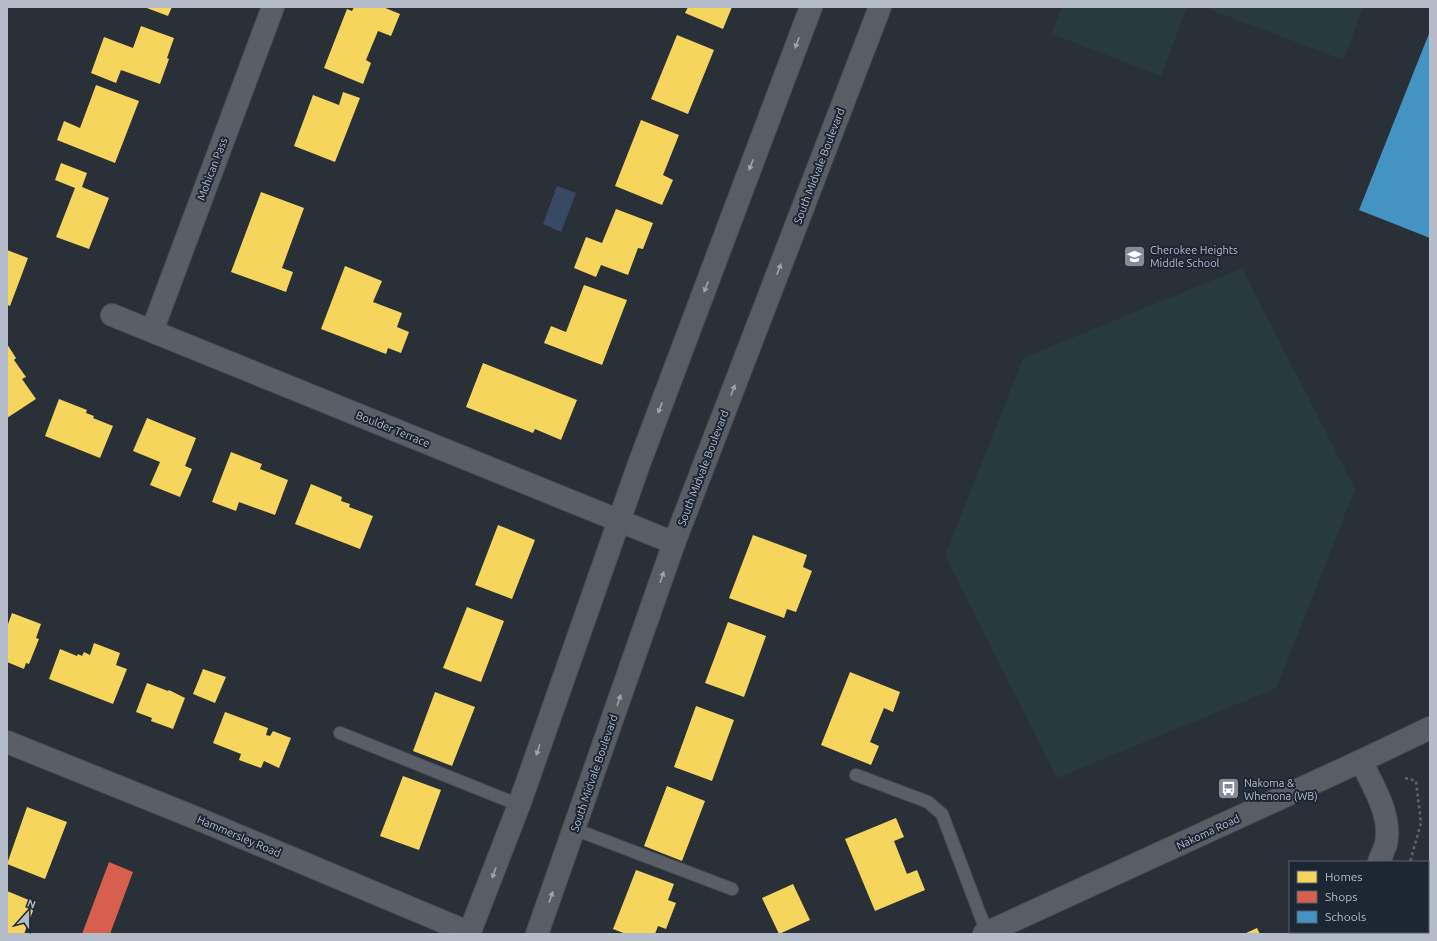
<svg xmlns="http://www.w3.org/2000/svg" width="1437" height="941" viewBox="0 0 1437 941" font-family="Ubuntu,sans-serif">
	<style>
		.green { fill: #273a3e }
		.water { fill: #384963 }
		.homes { fill: #f6d55c }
		.shops { fill: #d6604d }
		.schools { fill: #4393c3 }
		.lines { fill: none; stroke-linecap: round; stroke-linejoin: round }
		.service-casing { stroke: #484c53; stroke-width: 14 }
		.minor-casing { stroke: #484c53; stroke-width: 24 }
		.secondary-casing { stroke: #484c53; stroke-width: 24 }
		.path { stroke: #5d636a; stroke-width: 2.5; stroke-dasharray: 3 3; stroke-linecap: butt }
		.service { stroke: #5a5e66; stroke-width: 12 }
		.minor { stroke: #5a5e66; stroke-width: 22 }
		.secondary { stroke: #595d64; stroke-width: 22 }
		.oneway { fill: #9da4b0 }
		.labels { text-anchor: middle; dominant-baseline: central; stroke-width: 4; stroke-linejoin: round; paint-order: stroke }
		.street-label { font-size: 11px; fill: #b4bcc9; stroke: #1d2633 }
		.poi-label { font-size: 11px; fill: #b4bcc9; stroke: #1d2633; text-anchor: start }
	</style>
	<rect width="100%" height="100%" fill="#2a3038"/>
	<path class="green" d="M1062,7h125l-26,69 -109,-42z
		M1203,7h160l-19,53z
		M1242,268l113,221 -78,198 -2,-1 1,2 -219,90 -112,-222 78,-198z"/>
	<path class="water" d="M557,186l19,7 -15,39 -18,-8z"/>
	<path class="homes" d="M144,7h28l-4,9z
		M354,7h29l17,7 -9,22 -13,-5 -12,29 5,3 -8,21 -39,-16 23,-59 5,2z
		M688,7h44l-9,22 -38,-16z
		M141,26l33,12 -7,20 2,1 -9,25 -39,-14 -5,13 -25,-10 13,-36 29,11z
		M677,35l37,15 -26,64 -37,-15z
		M96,85l43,16 -24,62 -58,-23 7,-19 16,7z
		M343,92l17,6 -25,64 -41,-16 19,-51 26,10z
		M641,120l38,15 -16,40 10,5 -11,25 -47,-19z
		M61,163l26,10 -5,14 27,11 -20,51 -33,-12 19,-49 -20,-8z
		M261,192l43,16 -22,60 11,4 -7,20 -55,-20z
		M616,209l37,14 -10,26 -5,-1 -10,27 -27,-10 -5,12 -22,-9 12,-31 16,6z
		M7,250l21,8 -18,48 -3,-1z
		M345,266l37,15 -9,21 29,11 -5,14 12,5 -8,21 -13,-5 -2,6 -65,-25z
		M584,285l43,15 -25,65 -58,-22 7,-17 15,6z
		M7,344l9,14 -2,2 12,17 -4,2 14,20 -29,19z
		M483,363l94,37 -16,40 -26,-11 -2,4 -67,-26z
		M59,399l28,11 -1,3 8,3 -1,2 20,8 -13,32 -55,-22z
		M147,418l49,20 -11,28 7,3 -12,28 -30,-12 10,-23 -27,-11z
		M231,452l31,12 -2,5 28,11 -13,35 -36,-13 -3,9 -24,-9z
		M311,484l31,13 -1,4 9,3 -1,3 24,9 -13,33 -65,-25z
		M498,525l37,15 -23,59 -37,-14z
		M753,535l54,20 -4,12 9,4 -16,41 -9,-3 -3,9 -55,-20z
		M467,607l37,14 -23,61 -38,-14z
		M12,613l29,11 -5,14 3,1 -10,25 -3,-1 -2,6 -17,-7v-35z
		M728,622l38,14 -22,61 -39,-14z
		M94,643l26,10 -4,12 11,4 -14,35 -64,-25 11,-30 17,7 1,-2 4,2 2,-4 6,3z
		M203,669l23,8 -11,26 -22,-9z
		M850,672l50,20 -7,20 -9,-4 -14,34 9,4 -8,19 -50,-20z
		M147,683l21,8 1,-1 16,8 -12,31 -22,-8 1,-3 -16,-6z
		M435,692l40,15 -23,59 -39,-15z
		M696,706l38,14 -22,61 -38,-14z
		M225,712l43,16 -2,7 4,1 3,-5 18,7 -12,30 -15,-7 -3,7 -22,-8 2,-6 -28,-11z
		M403,776l38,14 -22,60 -39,-14z
		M667,786l38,15 -23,60 -38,-15z
		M27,807l40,15 -22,57 -38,-15z
		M896,818l8,19 -10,4 13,33 10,-4 8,20 -50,21 -30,-72z
		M636,870l38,14 -6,16 8,3 -10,26 -8,-3 -3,8h-29l-13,-5z
		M793,884l17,36 -31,14 -17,-36z
		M7,891l29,12 -12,31h-17z
		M1257,928l3,6h-16z"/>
	<path class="shops" d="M109,862l24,10 -23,62h-28z"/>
	<path class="schools" d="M1430,31v207l-71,-28z"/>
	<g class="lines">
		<defs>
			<path id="service" d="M340,733l179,72
				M856,775l72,27 14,12 45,119
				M574,829l158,60"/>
			<path id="minor" d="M112,315l562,228
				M152,331l121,-324
				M7,742l189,76 274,115
				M1361,761c12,25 31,54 25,83 -2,6 -5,12 -7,18
				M1351,934l1,-2"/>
			<path id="secondary" d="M469,934l50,-129 120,-341 172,-457
				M537,934l137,-391 206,-536
				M984,934l377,-173 69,-33"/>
		</defs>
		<use href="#service" class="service-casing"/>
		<use href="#minor" class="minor-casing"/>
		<use href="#secondary" class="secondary-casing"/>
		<path class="path" d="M1405,778l11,3 5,42 -11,39
			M1383,934v-2"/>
		<use href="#service" class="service"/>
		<use href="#minor" class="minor"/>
		<use href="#secondary" class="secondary"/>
	</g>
	<defs><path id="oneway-solid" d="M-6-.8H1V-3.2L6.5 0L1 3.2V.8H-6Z"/></defs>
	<g class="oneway">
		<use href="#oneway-solid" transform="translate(797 43) rotate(111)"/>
		<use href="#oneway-solid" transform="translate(751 165) rotate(111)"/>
		<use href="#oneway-solid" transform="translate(779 269) rotate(-69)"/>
		<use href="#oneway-solid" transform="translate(706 287) rotate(111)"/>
		<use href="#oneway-solid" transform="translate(733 390) rotate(-69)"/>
		<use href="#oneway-solid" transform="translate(660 408) rotate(111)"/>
		<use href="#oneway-solid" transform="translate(662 577) rotate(-71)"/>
		<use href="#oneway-solid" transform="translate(619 700) rotate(-71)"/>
		<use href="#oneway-solid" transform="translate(538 750) rotate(109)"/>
		<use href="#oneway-solid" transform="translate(494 873) rotate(110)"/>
		<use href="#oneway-solid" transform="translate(551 897) rotate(-71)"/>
	</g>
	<defs>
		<symbol id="school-square" viewBox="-11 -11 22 22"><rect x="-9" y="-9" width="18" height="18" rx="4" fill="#848b96" stroke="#1d2633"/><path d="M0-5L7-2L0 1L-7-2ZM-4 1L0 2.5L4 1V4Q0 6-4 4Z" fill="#fff"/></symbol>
		<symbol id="bus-square" viewBox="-11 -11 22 22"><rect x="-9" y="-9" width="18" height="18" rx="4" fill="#848b96" stroke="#1d2633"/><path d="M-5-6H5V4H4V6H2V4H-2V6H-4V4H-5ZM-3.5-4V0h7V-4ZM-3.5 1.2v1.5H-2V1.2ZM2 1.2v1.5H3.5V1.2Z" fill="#fff"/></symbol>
	</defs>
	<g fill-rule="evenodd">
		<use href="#school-square" x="1122" y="244" width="25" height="25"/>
		<use href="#bus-square" x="1216" y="776" width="25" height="25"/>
	</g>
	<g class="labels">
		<g class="street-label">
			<text transform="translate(819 166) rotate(-69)">South Midvale Boulevard</text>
			<text transform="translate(212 169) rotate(-69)">Mohican Pass</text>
			<text transform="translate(393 429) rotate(22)">Boulder Terrace</text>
			<text transform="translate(703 468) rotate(-69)">South Midvale Boulevard</text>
			<text transform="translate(594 773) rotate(-71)">South Midvale Boulevard</text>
			<text transform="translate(1208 832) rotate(-25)">Nakoma Road</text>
			<text transform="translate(239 836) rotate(23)">Hammersley Road</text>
		</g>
		<g class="poi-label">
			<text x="1150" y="250">Cherokee Heights<tspan x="1150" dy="13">Middle School</tspan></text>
			<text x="1244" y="783">Nakoma &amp;<tspan x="1244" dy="13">Whenona (WB)</tspan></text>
		</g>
	</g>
	<rect width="1437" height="941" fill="none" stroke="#b4bcc9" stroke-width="16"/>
	<rect x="1289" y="861" width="140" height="72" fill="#1d2633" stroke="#59626f"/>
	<rect x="1297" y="871" width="20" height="12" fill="#f6d55c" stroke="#59626f"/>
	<text x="1325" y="881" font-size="12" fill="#b4bcc9">Homes</text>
	<rect x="1297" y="891" width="20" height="12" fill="#d6604d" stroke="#59626f"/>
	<text x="1325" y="901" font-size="12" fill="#b4bcc9">Shops</text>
	<rect x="1297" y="911" width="20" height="12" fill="#4393c3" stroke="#59626f"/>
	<text x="1325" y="921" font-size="12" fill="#b4bcc9">Schools</text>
	<g transform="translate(28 913) rotate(21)" stroke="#1d2633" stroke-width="3" paint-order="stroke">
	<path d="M0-3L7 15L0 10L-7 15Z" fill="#b4bcc9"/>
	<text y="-6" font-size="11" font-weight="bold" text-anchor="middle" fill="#b4bcc9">N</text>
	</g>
</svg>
